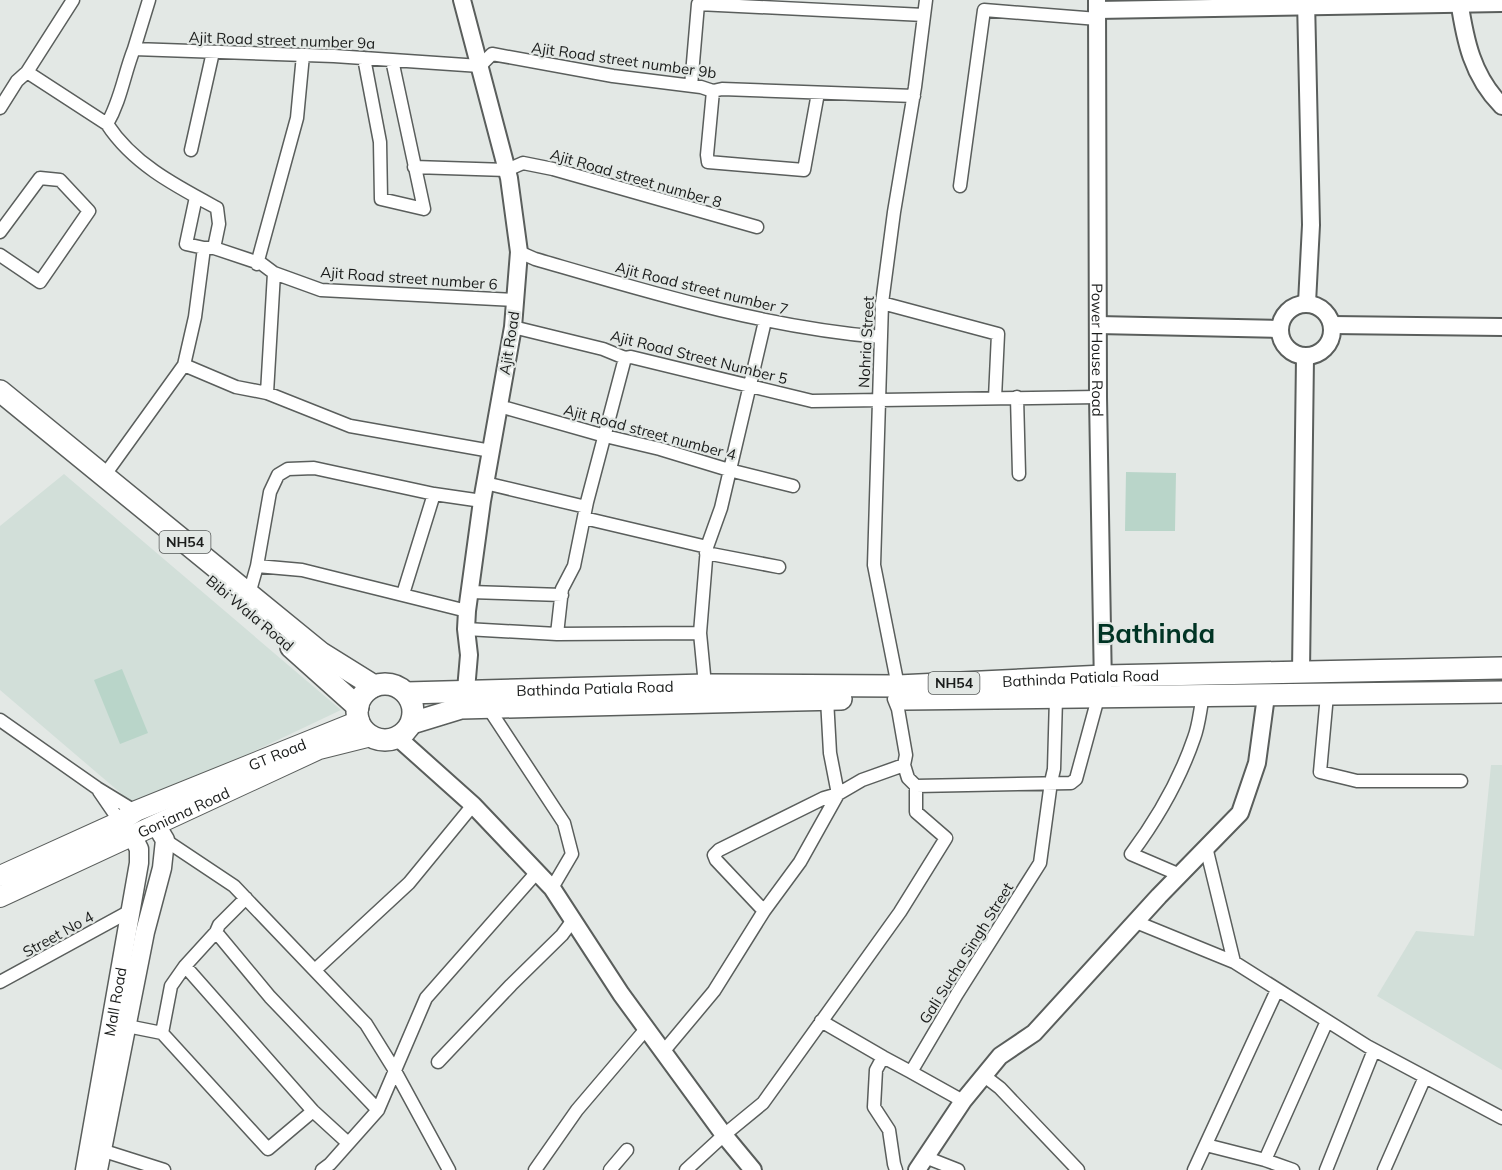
<svg xmlns="http://www.w3.org/2000/svg" width="1502" height="1170" viewBox="0 0 1502 1170" font-family="Mulish,sans-serif">
	<style>
		.built { fill: #d2dfd9 }
		.green { fill: #b9d5c9 }
		.lines { fill: none; stroke-linecap: round; stroke-linejoin: round }
		.minor-casing { stroke: #5a5e5c; stroke-width: 15 }
		.tertiary-casing { stroke: #5a5e5c; stroke-width: 20 }
		.secondary-casing { stroke: #5a5e5c; stroke-width: 21 }
		.primary-casing { stroke: #5a5e5c; stroke-width: 22 }
		.trunk-casing { stroke: #5a5e5c; stroke-width: 24 }
		.minor { stroke: #fff; stroke-width: 12 }
		.tertiary { stroke: #fff; stroke-width: 16 }
		.secondary { stroke: #fff; stroke-width: 18 }
		.primary { stroke: #fff; stroke-width: 20 }
		.trunk { stroke: #fff; stroke-width: 21 }
		.labels { text-anchor: middle; dominant-baseline: central; stroke-width: 4.5; stroke-linejoin: round; paint-order: stroke }
		.shield { fill: #e3e8e5; stroke: #565958; stroke-width: 1.5 }
		.shield-label { font-size: 14px; font-weight: bold; fill: #1a1c1b }
		.street-label { font-size: 15px; fill: #1a1c1b; stroke: #e3e8e5 }
		.town-label { font-size: 27px; font-weight: bold; fill: #003424; stroke: #e3e8e5 }
	</style>
	<rect width="100%" height="100%" fill="#e3e8e5"/>
	<path class="built" d="M64,474l277,236 -204,97 -137,-117v-164z
		M1491,765h11v305l-125,-74 39,-65 58,5z"/>
	<path class="green" d="M1126,472l50,1 -1,58h-50z
		M122,669l26,64 -28,11 -26,-64z"/>
	<g class="lines">
		<defs>
			<path id="minor" d="M149,0l-15,49 200,7 146,10 12,-12 121,22 88,11 12,4 9,-2 192,7
				M364,58l16,84 1,57 43,10 -32,-149
				M27,72l80,52c14,-24 17,-50 27,-75
				M691,86l7,-82 226,11
				M713,91l-6,64 1,7 96,8 14,-77
				M0,108l17,-27 10,-9 46,-72
				M107,124c26,40 69,62 110,84l2,16 -5,24
				M191,150l22,-98
				M414,167l93,3 16,-7 30,6 204,58
				M960,186l24,-176 114,9
				M196,197l-10,47 18,4
				M0,232l40,-54 20,2 29,31 -49,71 -40,-27
				M519,252l16,7c114,33 227,68 346,78
				M257,264l40,-146 6,-63
				M882,303l116,31 -3,64
				M513,327l90,22 22,9 6,-1 181,44 286,-4
				M184,365l52,22 31,6 83,33 141,25
				M267,393l7,-120
				M1017,397l2,77
				M499,406l106,30 55,13 69,21 64,16
				M104,476l80,-111 11,-48 9,-69h10l48,16 12,9 47,17 195,10
				M485,483l101,24
				M584,518l123,29
				M706,553l73,14
				M470,592l92,3
				M249,594l8,-28
				M403,594l31,-100
				M467,611l-165,-41 -45,-4 13,-74 8,-17 10,-6 26,-1 120,26 48,7
				M466,629l91,5 143,-1
				M557,634l5,-45 12,-23 13,-64 38,-144
				M705,685l-5,-52 7,-86 14,-39 44,-187
				M898,686l-24,-121 8,-262 12,-91 21,-125 11,-87
				M1327,695l-7,77 37,9h104
				M489,709l75,114 8,31 -20,34
				M0,720l97,68 41,25
				M916,786l155,-3 5,-4 22,-81
				M99,791l24,35
				M165,840l69,46 132,138 28,45 55,101
				M1206,847l28,115 133,84 135,72
				M1180,875l-49,-21c26,-35 49,-75 63,-116 5,-13 6,-28 9,-42
				M764,911l-48,-51 -2,-5 5,-5 105,-52 14,-4 24,-14 42,-15
				M1136,922l98,40
				M216,932l54,65 108,113
				M185,966l128,145 35,32
				M315,970l94,-87 64,-78
				M0,982l130,-71
				M821,1021l62,36
				M127,1026l35,7 106,116 45,-38
				M162,1033l9,-47 14,-20 31,-34 3,-7 27,-27
				M663,1052l51,-61 50,-80 36,-49 38,-68 -8,-41 -3,-54
				M438,1062l73,-77 51,-50 11,-15
				M911,1072l52,29
				M983,1075l17,13 78,82
				M1206,1145l59,15 28,10
				M101,1150l63,20
				M925,1157l33,13
				M1265,1160l62,-139
				M322,1170l8,-6 48,-54 48,-112 111,-126
				M535,1170l42,-60 69,-81
				M610,1170l17,-20
				M686,1170l38,-35 39,-32 137,-191 46,-74 -30,-26v-26l-8,-8 -4,-13 2,-10 -8,-46 -4,-10
				M896,1170l-2,-6 -5,-34 -15,-23 2,-37 7,-13 28,15 46,-78 83,-131 11,-81 3,-13 2,-71
				M1194,1170l83,-180
				M1326,1170l48,-120
				M1384,1170l41,-93"/>
			<g id="tertiary">
				<path d="M462,0l47,178 10,74 -6,75 -31,174 -15,110 -1,18 3,26 -3,35"/>
				<path id="s1" d="M1097,0l1,397 5,291"/>
				<path d="M1306,0l5,225 -4,78"/>
				<path d="M1459,0c6,40 13,76 43,106"/>
				<path d="M1097,10l405,-7"/>
				<circle cx="1306" cy="330" r="26"/>
				<path d="M1098,325l180,4"/>
				<path d="M1332,325l170,2"/>
				<path d="M1301,672l4,-315"/>
				<path d="M397,737l76,68 79,83 69,106 103,141 29,35"/>
				<path d="M917,1170l46,-69 37,-45 34,-23 125,-137 81,-83 17,-50 9,-67"/>
			</g>
			<g id="secondary">
				<path id="s2" d="M85,1170l54,-307v-14l-7,-14"/>
				<path d="M98,1170l47,-238 17,-64 3,-28 -9,-15"/>
			</g>
			<g id="primary">
				<path id="s3" d="M0,876l119,-54 17,-11 223,-90"/>
				<path id="s4" d="M0,897l319,-148 52,-13"/>
			</g>
			<g id="trunk">
				<path d="M0,391l321,262 53,33"/>
				<path d="M291,647l67,60"/>
				<circle cx="385" cy="712" r="28"/>
				<path id="s5" d="M406,693l299,-8 193,1 206,-10 398,-8"/>
				<path d="M905,699l597,-7"/>
				<path d="M412,723l49,-15 380,-9"/>
			</g>
		</defs>
		<use href="#minor" class="minor-casing"/>
		<use href="#tertiary" class="tertiary-casing"/>
		<use href="#secondary" class="secondary-casing"/>
		<use href="#primary" class="primary-casing"/>
		<use href="#trunk" class="trunk-casing"/>
		<use href="#minor" class="minor"/>
		<use href="#tertiary" class="tertiary"/>
		<use href="#secondary" class="secondary"/>
		<use href="#primary" class="primary"/>
		<use href="#trunk" class="trunk"/>
	</g>
	<g class="labels">
		<g class="shield">
			<rect x="159.5" y="531" width="51" height="22" rx="4.5"/>
			<rect x="928.5" y="672" width="51" height="22" rx="4.5"/>
		</g>
		<g class="shield-label">
			<text x="185" y="542">NH54</text>
			<text x="954" y="683">NH54</text>
		</g>
		<g class="street-label">
			<text transform="translate(282 40) rotate(2)">Ajit Road street number 9a</text>
			<text transform="translate(624 60) rotate(8)">Ajit Road street number 9b</text>
			<text transform="translate(636 178) rotate(16)">Ajit Road street number 8</text>
			<text transform="translate(409 278) rotate(4)">Ajit Road street number 6</text>
			<text transform="translate(702 288) rotate(14)">Ajit Road street number 7</text>
			<text transform="translate(866 342) rotate(-87)">Nohria Street</text>
			<text transform="translate(509 343) rotate(-81)">Ajit Road</text>
			<text stroke="none"><textPath href="#s1" startOffset="350">Power House Road</textPath></text>
			<text transform="translate(699 357) rotate(14)">Ajit Road Street Number 5</text>
			<text transform="translate(650 432) rotate(15)">Ajit Road street number 4</text>
			<text transform="translate(250 613) rotate(40)">Bibi Wala Road</text>
			<text stroke="none"><textPath href="#s5" startOffset="675">Bathinda Patiala Road</textPath></text>
			<text stroke="none"><textPath href="#s5" startOffset="189">Bathinda Patiala Road</textPath></text>
			<text stroke="none"><textPath href="#s3" startOffset="303">GT Road</textPath></text>
			<text stroke="none"><textPath href="#s4" startOffset="202">Goniana Road</textPath></text>
			<text transform="translate(58 934) rotate(-29)">Street No 4</text>
			<text transform="translate(966 953) rotate(-58)">Gali Sucha Singh Street</text>
			<text stroke="none"><textPath href="#s2" startOffset="171">Mall Road</textPath></text>
		</g>
		<g class="town-label">
			<text x="1156" y="633">Bathinda</text>
		</g>
	</g>
</svg>
